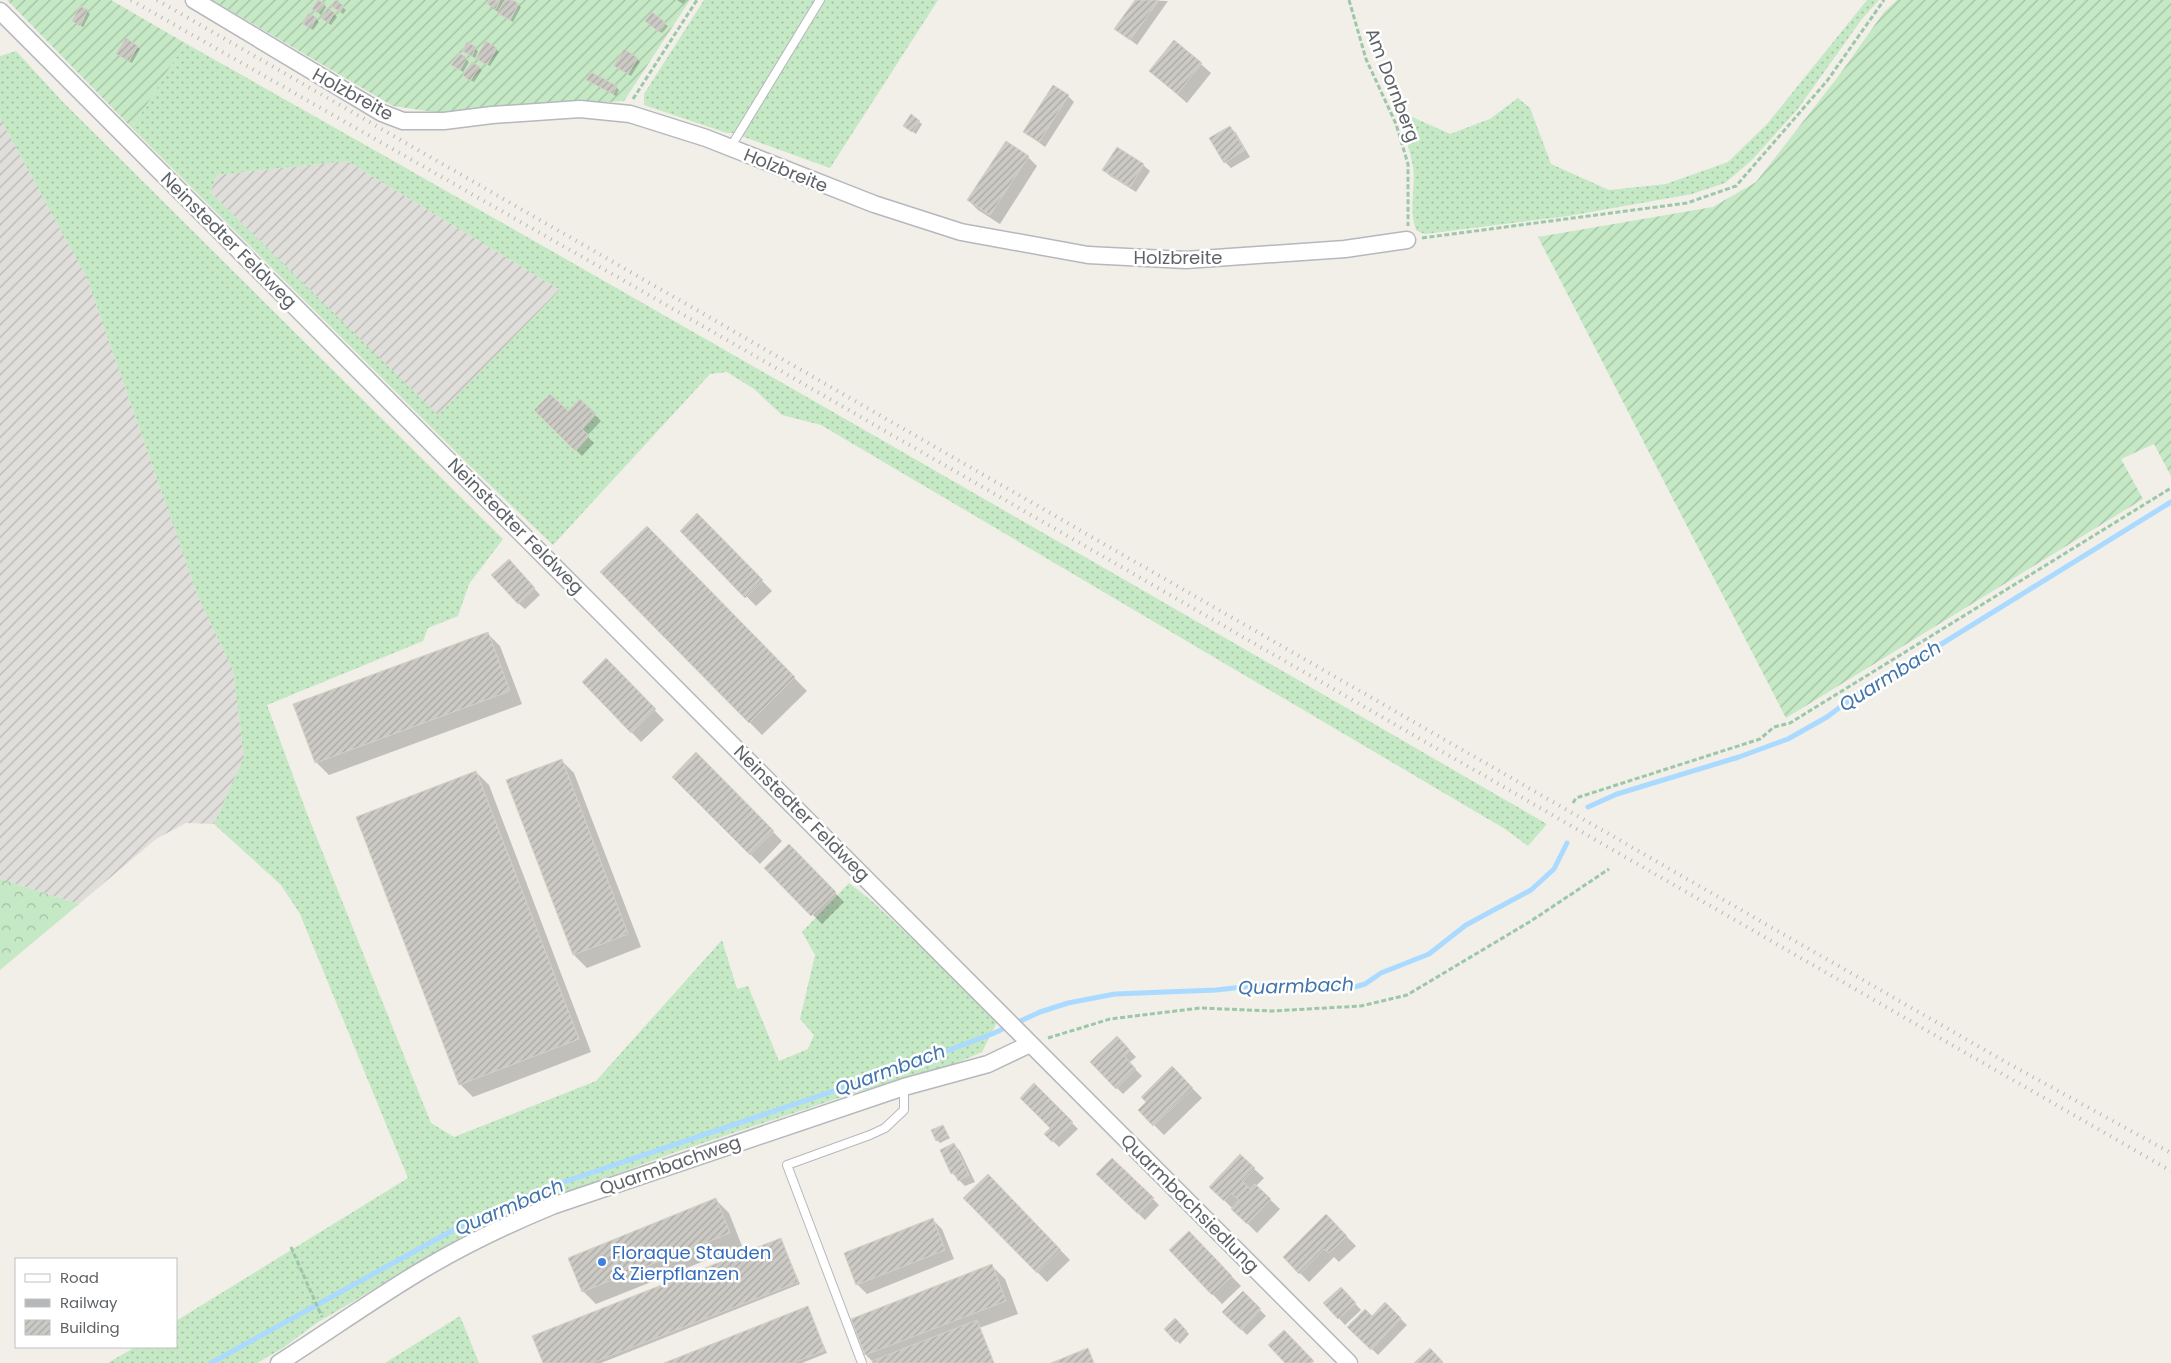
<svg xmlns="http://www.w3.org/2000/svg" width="2171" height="1363" viewBox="0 0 2171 1363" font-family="Poppins,sans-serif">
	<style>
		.industrial { fill: url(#industrial-furrows) }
		.grass { fill: url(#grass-dots); fill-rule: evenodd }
		.forest { fill: url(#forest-crowns) }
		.garden { fill: url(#garden-furrows) }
		.shadow { fill: #0003 }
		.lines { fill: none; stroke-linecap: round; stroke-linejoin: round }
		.stream { stroke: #aadaff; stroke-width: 5 }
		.building { fill: url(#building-hatch); stroke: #d6d1c6 }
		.service-casing { stroke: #b5b8bc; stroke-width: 10 }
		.minor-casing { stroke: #b5b8bc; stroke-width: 19 }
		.path { stroke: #9cc7a9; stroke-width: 3; stroke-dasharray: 5 2.5; stroke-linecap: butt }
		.service { stroke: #fff; stroke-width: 8 }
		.minor { stroke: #fff; stroke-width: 16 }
		.rail { stroke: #b6b7b8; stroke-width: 4; stroke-dasharray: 1 6; stroke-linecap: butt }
		.shop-dot { fill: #3f7fe0; stroke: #fff; stroke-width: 2 }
		.labels { text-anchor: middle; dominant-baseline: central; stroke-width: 5; stroke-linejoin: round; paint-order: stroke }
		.street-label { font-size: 18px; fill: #5f6368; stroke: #fff }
		.shop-label { font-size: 18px; fill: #366cbe; stroke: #fff; text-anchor: start }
		.water-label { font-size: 19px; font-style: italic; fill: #4174aa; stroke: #fff }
	</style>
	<defs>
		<pattern id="industrial-furrows" width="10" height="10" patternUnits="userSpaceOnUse" patternTransform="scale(1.25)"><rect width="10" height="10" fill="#e0deda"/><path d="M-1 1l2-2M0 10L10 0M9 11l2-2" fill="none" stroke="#b9b8b5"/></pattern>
		<pattern id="grass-dots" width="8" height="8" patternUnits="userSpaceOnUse" patternTransform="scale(1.25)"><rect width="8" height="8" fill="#c5e8c5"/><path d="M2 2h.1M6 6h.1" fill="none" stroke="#a3c0a4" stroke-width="1.8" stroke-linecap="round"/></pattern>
		<pattern id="forest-crowns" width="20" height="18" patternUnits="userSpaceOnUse" patternTransform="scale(1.25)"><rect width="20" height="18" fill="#c5e8c5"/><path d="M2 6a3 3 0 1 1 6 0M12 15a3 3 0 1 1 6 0" fill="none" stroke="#a3c0a4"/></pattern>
		<pattern id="garden-furrows" width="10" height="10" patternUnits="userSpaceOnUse" patternTransform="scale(1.25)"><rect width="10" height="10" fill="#c5e8c5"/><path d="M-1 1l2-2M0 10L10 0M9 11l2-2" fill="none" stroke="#a3c0a4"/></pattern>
		<pattern id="building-hatch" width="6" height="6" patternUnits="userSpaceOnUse" patternTransform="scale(1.25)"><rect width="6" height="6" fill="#cccac5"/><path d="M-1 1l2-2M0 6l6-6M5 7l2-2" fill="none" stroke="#a9a8a4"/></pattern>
	</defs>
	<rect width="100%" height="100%" fill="#f1efe8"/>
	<path class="industrial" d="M0,118l87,160 112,321 34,71 11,87 -30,67 -28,-1 -30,16 -77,65 -79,-25z
		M347,161l213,129 -122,126 -228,-224 7,-17z"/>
	<path class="grass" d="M704,0h234l-108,168 -97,-35h-6l-83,-28v-11z
		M1867,0h12l-17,19 -65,91 -46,51 -26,22 -33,11 -124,22 -143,18 -8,-3c-9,-16 -1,-45 -4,-65 -6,-31 -19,-59 -32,-88l29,38 40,18 40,-15 28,-21 12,10 21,56 58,26 57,-6 62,-22 40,-39z
		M185,43c456,257 909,519 1362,781l-19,22 -23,-17 -684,-404 -39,-10 -28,-26 -27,-17 -17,2 -157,171 -84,-80 -337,-337zM347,161l213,129 -122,125 -228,-223 7,-17z
		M16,51l46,50 441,438 -34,45 -11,32 -30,12 -5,13 -156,64 39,106 125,312 23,14 142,-56 126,-141 15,49 11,-3 31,75 29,-12 6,-14 -14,-16 15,-64 -13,-23 47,-49 23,18 126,119 -16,32 -30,13 -101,29 -178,59 -154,57 -57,27 -147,87 -32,24 -26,15h-149l27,-16h41v-26l232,-143 -108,-264 -19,-29 -67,-61 30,-67 -11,-87 -34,-71 -112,-321 -87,-160v-62z
		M460,1316l19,47h-94z"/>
	<path class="forest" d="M0,879l79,25 -79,66z"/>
	<path class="garden" d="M7,0h104l74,43 -53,85z
		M212,0h478l-66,101 -183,12 -48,-7z
		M1897,0h274v476l-17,-32 -33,15 22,40 -357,219 -248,-481 175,-30 43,-25 84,-108 44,-62z"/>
	<path class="shadow" d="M491,0h19l11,7 -8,15 -22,-15 -2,-3z
		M677,0h9l-3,4z
		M1136,0l32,1 -31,44 -21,-16z
		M336,2l10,8 -3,4 -8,-6z
		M324,4l2,3 -5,8 -5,-4z
		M81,7l9,7 -7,13 -7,-4z
		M334,14l3,3 -6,8 -6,-4z
		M316,19l3,3 -6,8 -7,-4z
		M649,24h16l3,2 -6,7z
		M1175,41l36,32 -24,30 -37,-32z
		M468,44l10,7 -3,7 -8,-5z
		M137,47l3,2 -8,14 -12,-7z
		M496,49l3,3 -9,14 -10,-5z
		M466,59l3,3 -6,10 -7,-5z
		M637,59l3,3 -9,14 -13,-8z
		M479,68l3,2 -8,12 -7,-4z
		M588,80l28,7 3,3 -3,6z
		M1068,96l6,6 -29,45 -20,-15z
		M911,116l11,8 -6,10 -9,-6z
		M1230,127l6,6 14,24 -19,11 -6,-6z
		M1028,157l9,9 -37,58 -22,-14 -10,-10z
		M1143,165l7,6 -14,21 -26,-16 -6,-6z
		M580,400l21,21 -14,15 7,7 -12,13 -46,-46 32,3z
		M697,515l75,76 -16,15 -74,-75z
		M647,528l160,163 -45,44 -160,-163z
		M515,567l25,28 -15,14 -7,-6z
		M487,633l13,13 22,58 -193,71 -13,-13z
		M606,660l58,60 -23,22 -58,-60z
		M696,754l86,87 -22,23 -86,-87z
		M561,760l13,13 67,174 -54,21 -13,-13 -66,-175z
		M476,772l13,13 102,267 -118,45 -13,-13z
		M789,845l55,57 -22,22 -56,-56z
		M1117,1037l19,20 -7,6 13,13 -19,18 -32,-32z
		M1172,1068l30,30 -38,37 -25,-25 8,-8z
		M1034,1085l44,44 -19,18 -13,-13 6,-6z
		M943,1126l7,12 -10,5 -3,-3z
		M954,1144l6,7 15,31 -10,4 -13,-13z
		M1240,1156l24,22 -8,8 24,23 -23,24 -46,-46z
		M1112,1159l47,46 -14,15 -47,-46z
		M988,1176l82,84 -23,22 -82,-84z
		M716,1200l13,13 13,33 -146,58 -13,-13z
		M1326,1216l30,30 -17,16 -5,-5 -25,25 -25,-25z
		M932,1219l10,10 12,30 -87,35 -10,-10z
		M1189,1233l52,53 -19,18 -52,-54z
		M781,1239l19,45 -199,79h-57z
		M992,1266l13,13 13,35 -39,14 14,35h-119l-8,-8 -13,-36z
		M1243,1293l23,23 -19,19 -23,-23z
		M1347,1295l14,15 -16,15 -20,-22z
		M1385,1304l22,21 -29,30 -29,-28 23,-10z
		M808,1308l19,45 -25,10h-134z
		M1175,1320l14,14 -9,10 -14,-15z"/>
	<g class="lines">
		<path class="stream" d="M1588,807l29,-13 122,-37 49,-18 39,-22 37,-28 24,-12 283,-175
			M211,1363l266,-146 72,-30 344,-116 99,-37 48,-22 28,-9 47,-9 101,-4 63,-7 72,5 14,-4 16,-11 48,-19 37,-29 65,-35 23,-21 13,-26"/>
	</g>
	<path class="building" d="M318,0l7,4 -7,9 -6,-4z
		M336,0l8,6 -4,6 -9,-6z
		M489,0h11l-4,9 -9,-5z
		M505,0h8l6,4 -9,16 -13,-7z
		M1135,0h24l-29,40 -16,-11z
		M80,6l8,4 -8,16 -8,-5z
		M328,8l7,5 -7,10 -7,-5z
		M652,12l14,11 -7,9 -14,-11z
		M309,13l8,5 -7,11 -8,-6z
		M126,38l12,8 -9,15 -13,-7z
		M1174,40l28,23 -25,31 -28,-23z
		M486,41l11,7 -10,17 -11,-7z
		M467,42l9,5 -4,9 -10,-5z
		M624,49l14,9 -10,16 -14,-8z
		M459,53l8,5 -7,12 -9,-5z
		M472,62l8,5 -10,14 -7,-6z
		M591,72l26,14 -4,8 -27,-14z
		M1053,85l16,10 -30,47 -16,-10z
		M911,114l9,7 -8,11 -9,-6z
		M1230,126l15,24 -21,13 -15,-25z
		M1006,141l23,15 -39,59 -23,-15z
		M1117,147l27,17 -14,23 -28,-17z
		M550,394l18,17 12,-12 16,15 -14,15 7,7 -14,15 -41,-41z
		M697,513l66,67 -18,18 -65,-67z
		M647,526l148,151 -46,46 -149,-151z
		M509,559l26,29 -17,16 -27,-29z
		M488,632l22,59 -195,72 -22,-59z
		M606,658l50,51 -25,24 -49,-51z
		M696,752l78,79 -24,24 -78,-78z
		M562,759l66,175 -55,21 -67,-175z
		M476,771l103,268 -120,46 -103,-268z
		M789,844l47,48 -25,24 -47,-48z
		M1117,1036l13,14 -6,6 12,13 -20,20 -26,-27z
		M1172,1066l21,22 -40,38 -15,-16 8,-8 -5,-5z
		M1034,1083l39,39 -21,20 -8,-8 6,-6 -30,-30z
		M943,1125l5,10 -12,6 -5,-11z
		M954,1143l15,32 -11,6 -4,-9 -3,2 -11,-24z
		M1240,1154l15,14 -13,13 8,8 5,-5 16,15 -24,25 -16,-15 8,-9 -8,-7 -7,8 -15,-14z
		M1112,1158l42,40 -16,16 -42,-40z
		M988,1174l73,76 -24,23 -74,-75z
		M716,1198l14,35 -148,59 -14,-34z
		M1326,1214l21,22 -18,17 -5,-4 -25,25 -16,-17z
		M933,1218l12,32 -89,35 -12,-32z
		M1189,1231l43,45 -20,19 -43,-45z
		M781,1238l17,44 -206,81h-49l-11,-27z
		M992,1264l14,37 -141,54 -14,-36z
		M1341,1287l15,16 -18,16 -15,-16z
		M1243,1291l18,18 -20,21 -19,-18z
		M1385,1302l16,16 -30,32 -24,-23 18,-18 7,7z
		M808,1306l17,44 -32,13h-129z
		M1175,1318l12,13 -11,11 -12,-13z
		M977,1320l17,43h-121l-1,-2z
		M1284,1330l30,31 -2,2h-27l-17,-18z
		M1088,1348l6,15h-43z
		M1430,1348l13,14 -1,1h-28z"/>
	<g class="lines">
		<defs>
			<path id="service" d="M730,148l90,-148
				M862,1363l-75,-198 83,-30 15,-7 19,-18v-23"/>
			<path id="minor" d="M194,0l188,113 21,8h41l48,-6 88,-6 50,5 76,24 168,66 87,28 127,23 98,5 159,-11 62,-9
				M0,11l1349,1352
				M279,1363c47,-30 92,-62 140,-91 43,-26 87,-47 133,-66l352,-119 84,-23 42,-20"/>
		</defs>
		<use href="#service" class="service-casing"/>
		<use href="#minor" class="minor-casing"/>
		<path class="path" d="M1349,0l17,59 30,65 12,40v62
			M633,99l64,-99
			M1422,238l265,-35 49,-17 91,-105 57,-81
			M1573,803l3,-5 184,-59 14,-12 16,-4 381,-235
			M1048,1038l62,-19 90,-11 72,3 89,-5 46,-11 124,-74 78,-52
			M291,1247l31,70"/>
		<use href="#service" class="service"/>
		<use href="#minor" class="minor"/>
		<path class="rail" d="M131,0l497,283 1543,888
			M157,0l1854,1065 160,88"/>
	</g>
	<circle class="shop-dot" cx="602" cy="1262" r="5"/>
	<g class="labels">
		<g class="street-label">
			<text transform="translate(1393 85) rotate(69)">Am Dornberg</text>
			<text transform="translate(353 94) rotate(29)">Holzbreite</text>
			<text transform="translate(786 170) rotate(22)">Holzbreite</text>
			<text transform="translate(229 240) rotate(45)">Neinstedter Feldweg</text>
			<text x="1178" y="257">Holzbreite</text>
			<text transform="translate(516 526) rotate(45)">Neinstedter Feldweg</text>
			<text transform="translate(802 813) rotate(45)">Neinstedter Feldweg</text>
			<text transform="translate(670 1165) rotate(-19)">Quarmbachweg</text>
			<text transform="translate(1190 1203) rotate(45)">Quarmbachsiedlung</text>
		</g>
		<g class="shop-label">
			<text x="612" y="1252">Floraque Stauden<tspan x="612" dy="21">&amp; Zierpflanzen</tspan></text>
		</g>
		<g class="water-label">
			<text transform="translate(1890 676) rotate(-32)">Quarmbach</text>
			<text transform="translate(1296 986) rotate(-2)">Quarmbach</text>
			<text transform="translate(890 1070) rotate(-20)">Quarmbach</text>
			<text transform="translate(509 1207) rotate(-23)">Quarmbach</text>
		</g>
	</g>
	<rect x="15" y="1258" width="162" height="90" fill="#ffffff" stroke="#bfc1c3"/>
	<rect x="25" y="1274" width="25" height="8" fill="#ffffff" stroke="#bfc1c3"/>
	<text x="60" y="1283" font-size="15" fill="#5f6368">Road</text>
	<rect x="25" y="1299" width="25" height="8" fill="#b6b7b8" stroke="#bfc1c3"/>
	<text x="60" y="1308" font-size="15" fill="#5f6368">Railway</text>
	<rect x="25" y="1320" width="25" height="15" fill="url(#building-hatch)" stroke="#bfc1c3"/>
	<text x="60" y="1333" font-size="15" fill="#5f6368">Building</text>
</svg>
